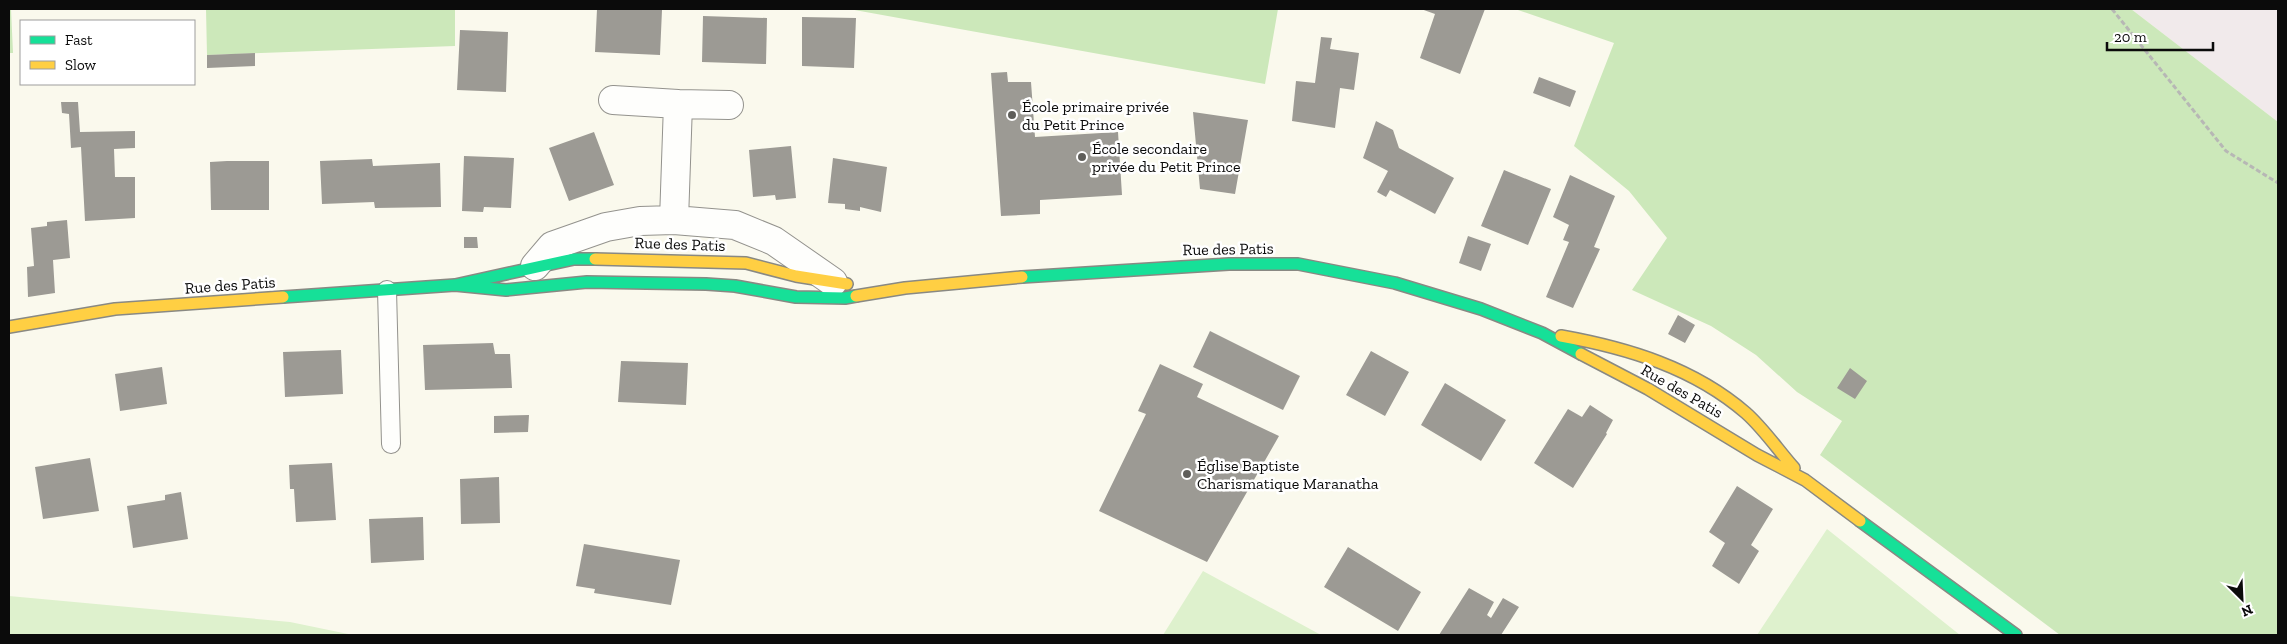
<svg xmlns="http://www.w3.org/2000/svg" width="2287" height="644" viewBox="0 0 2287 644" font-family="'Zilla Slab',serif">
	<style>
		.industrial { fill: #f1eaeb }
		.green { fill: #def1cd }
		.forest { fill: #cce8ba }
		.building { fill: #9c9a94 }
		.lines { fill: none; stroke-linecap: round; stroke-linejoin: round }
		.lane-casing { stroke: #93928d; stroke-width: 20 }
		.street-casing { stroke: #93928d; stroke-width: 30 }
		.fast-casing { stroke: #898983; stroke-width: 14 }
		.slow-casing { stroke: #898983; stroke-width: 14 }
		.path { stroke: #b7b7b5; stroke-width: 3; stroke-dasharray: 5 2.5; stroke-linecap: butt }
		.lane { stroke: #fefefc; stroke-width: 18 }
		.street { stroke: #fefefc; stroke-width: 28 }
		.fast { stroke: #16e098; stroke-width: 11 }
		.slow { stroke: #ffcf43; stroke-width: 11 }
		.poi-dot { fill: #5f5e5a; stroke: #fff; stroke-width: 2 }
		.labels { text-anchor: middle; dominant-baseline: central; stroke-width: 5; stroke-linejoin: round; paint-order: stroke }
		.poi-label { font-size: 16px; fill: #0b0b0b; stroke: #fff; text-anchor: start }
		.street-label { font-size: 16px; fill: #0b0b0b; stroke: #fff }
	</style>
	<rect width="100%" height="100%" fill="#faf9ed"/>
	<path class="industrial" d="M2131,9h147v113z"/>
	<path class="green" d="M1827,529l133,106h-203z
		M1203,571l118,64h-158z
		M9,596l281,26 63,13h-344z"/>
	<path class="forest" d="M9,9h2l2,44h-4z
		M206,9h249v37l-248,9z
		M849,9h429l-13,75z
		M1515,9h616l147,113v513h-218l-240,-180 22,-34 -45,-29 -41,-37 -45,-29 -79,-36 35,-52 -38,-47 -55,-45 40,-103z"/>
	<path class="building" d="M597,9l65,1 -2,45 -65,-3z
		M1421,9h64l-25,65 -40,-16 15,-44z
		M703,16l64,2 -1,46 -64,-2z
		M802,17l54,1 -2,50 -52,-2z
		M460,30l48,2 -2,60 -49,-2z
		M1321,37l11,1 -2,11 29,4 -5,37 -14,-2 -5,40 -43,-7 4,-40 19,2z
		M255,53v13l-48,2v-13z
		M1007,72l1,10h23l4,55 83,-5 4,63 -82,5v14l-39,2 -10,-143z
		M1539,77l37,14 -6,16 -37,-14z
		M61,102h17l2,30 55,-1v17l-21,1 1,28h20v41l-50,3 -4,-74 -10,1 -2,-34 -7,-1z
		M1193,112l55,8 -13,74 -35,-5z
		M1376,121l17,9 6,18 55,30 -19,36 -45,-24 -4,7 -9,-5 11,-21 -25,-13z
		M594,132l20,53 -45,16 -20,-53z
		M791,146l5,52 -20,2 -1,-5 -22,2 -4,-47z
		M464,156l50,2 -3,50 -27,-1 -1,5 -21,-1z
		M833,158l54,9 -6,45 -21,-5v4l-15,-2v-5l-17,-1z
		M372,159l1,7 67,-3 1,44 -66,1 -1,-6 -52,2 -2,-43z
		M227,161h42v49h-58l-1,-48z
		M1504,170l47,19 -23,56 -47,-19z
		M1570,175l45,21 -21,51 6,2 -27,59 -27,-11 23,-55 -6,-2 6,-15 -16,-8z
		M67,220l3,38 -17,2 2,33 -27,4 -1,-30 7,-1 -3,-38 16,-2v-4z
		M1468,236l23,8 -10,27 -22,-8z
		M464,237h13l1,11h-14z
		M1678,315l17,10 -10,18 -17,-9z
		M1210,331l90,45 -17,34 -90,-43z
		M493,343l2,11h15l2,34 -87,2 -2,-45z
		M341,350l2,44 -58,3 -2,-45z
		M1371,351l38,21 -24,44 -39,-21z
		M621,361l67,2 -2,42 -68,-3z
		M1160,364l43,20 -6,13 82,39 -72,126 -108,-51 47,-97 -8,-3z
		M162,367l5,37 -47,7 -5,-37z
		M1850,368l17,13 -12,18 -18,-11z
		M1445,383l61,37 -25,41 -60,-36z
		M1590,405l23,15 -7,13 1,1 -34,54 -39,-25 34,-54 14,8z
		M529,415l-1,17 -34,1v-17z
		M90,458l9,53 -56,8 -8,-52z
		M332,463l4,57 -40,2 -2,-33h-4l-1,-24z
		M499,477l1,46 -39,1 -1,-45z
		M1737,486l36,23 -22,36 8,6 -20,33 -27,-18 13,-23 -16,-11z
		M181,492l7,47 -55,9 -6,-42 38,-6v-5z
		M423,517l1,43 -53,3 -2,-44z
		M584,544l96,16 -9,45 -77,-12 1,-4 -19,-3z
		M1348,547l73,45 -23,39 -74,-44z
		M1469,588l25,14 -7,13 4,3 12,-20 16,9 -18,28h-62z"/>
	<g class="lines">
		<defs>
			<path id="lane" d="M387,290l4,154"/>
			<path id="street" d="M613,100l65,4 -4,116
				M678,104l51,1
				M535,266l17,-20 54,-19 34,-6 34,-1 61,5 39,16 59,41"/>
			<path id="fast" d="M1022,277l207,-13h69l97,19 86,26 61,24 39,21
				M455,285l51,5 81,-8 119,2 29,2 61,11 49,1 11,-2
				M283,297l172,-12 119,-26h21
				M1860,521l156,114"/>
			<path id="slow" d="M595,259l151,4 50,13 51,8
				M856,296l49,-8 117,-11
				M9,327l106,-18 168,-12
				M1561,336c67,12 133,32 185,77 18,16 32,37 48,55
				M1581,354l67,35 109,66 48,25 55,41"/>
		</defs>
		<use href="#lane" class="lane-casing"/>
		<use href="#street" class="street-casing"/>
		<use href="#fast" class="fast-casing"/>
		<use href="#slow" class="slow-casing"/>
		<path class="path" d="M2112,9l114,142 52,32"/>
		<use href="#lane" class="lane"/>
		<use href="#street" class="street"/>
		<use href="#fast" class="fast"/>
		<use href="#slow" class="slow"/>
	</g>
	<g class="poi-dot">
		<circle cx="1012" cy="115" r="5"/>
		<circle cx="1082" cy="157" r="5"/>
		<circle cx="1187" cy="474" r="5"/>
	</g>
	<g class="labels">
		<g class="poi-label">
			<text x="1022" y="106">École primaire privée<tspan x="1022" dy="18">du Petit Prince</tspan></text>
			<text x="1092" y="148">École secondaire<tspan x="1092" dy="18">privée du Petit Prince</tspan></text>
			<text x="1197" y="465">Église Baptiste<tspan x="1197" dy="18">Charismatique Maranatha</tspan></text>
		</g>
		<g class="street-label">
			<text transform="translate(680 244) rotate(2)">Rue des Patis</text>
			<text transform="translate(1228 249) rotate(-1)">Rue des Patis</text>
			<text transform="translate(230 285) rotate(-4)">Rue des Patis</text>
			<text transform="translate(1682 391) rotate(30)">Rue des Patis</text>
		</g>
	</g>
	<rect width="2287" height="644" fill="none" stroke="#0b0b0b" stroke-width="20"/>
	<rect x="20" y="20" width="175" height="65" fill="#ffffff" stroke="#9d9d9d"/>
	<rect x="30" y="36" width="25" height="8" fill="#16e098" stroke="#9d9d9d"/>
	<text x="65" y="45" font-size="15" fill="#0b0b0b">Fast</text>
	<rect x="30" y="61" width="25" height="8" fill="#ffcf43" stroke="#9d9d9d"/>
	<text x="65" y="70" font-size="15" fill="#0b0b0b">Slow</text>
	<g transform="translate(2242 599) rotate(156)" stroke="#ffffff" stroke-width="4" paint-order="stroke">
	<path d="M0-4L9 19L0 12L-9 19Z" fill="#0b0b0b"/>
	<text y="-8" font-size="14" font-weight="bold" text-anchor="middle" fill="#0b0b0b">N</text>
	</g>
	<path d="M2107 42v8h106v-8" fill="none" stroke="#0b0b0b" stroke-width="2.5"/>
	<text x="2114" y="42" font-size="15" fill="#0b0b0b" stroke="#ffffff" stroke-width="4" paint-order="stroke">20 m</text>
</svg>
